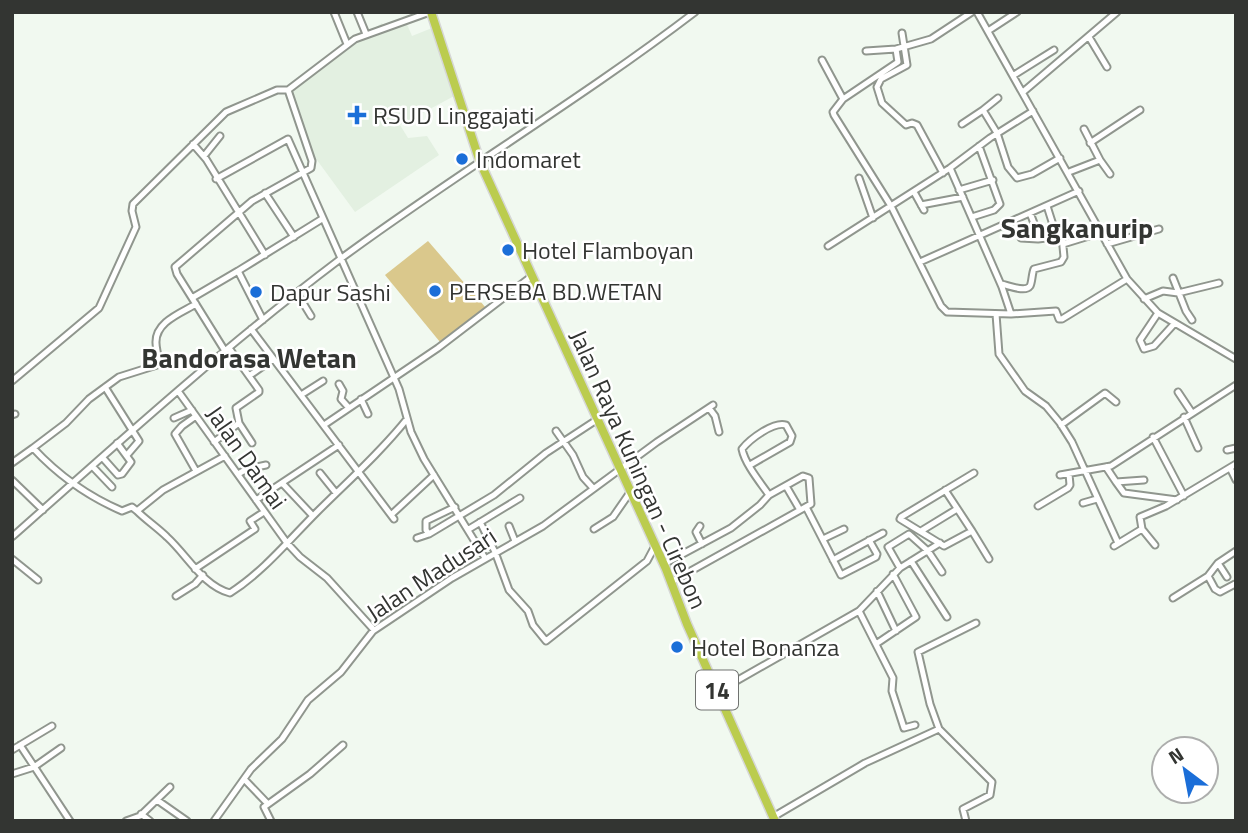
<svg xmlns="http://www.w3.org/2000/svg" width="1248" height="833" viewBox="0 0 1248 833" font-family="'Titillium Web',sans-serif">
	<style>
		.built { fill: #e3f0e1 }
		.green { fill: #dac88c }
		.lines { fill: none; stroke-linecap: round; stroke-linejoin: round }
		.minor-casing { stroke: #90968e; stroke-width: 9 }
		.highway-casing { stroke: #d6d7d6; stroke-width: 11 }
		.minor { stroke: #fff; stroke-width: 5 }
		.highway { stroke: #bbcc4e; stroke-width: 8 }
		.poi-dot { fill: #1b6ed8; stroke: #fff; stroke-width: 2.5 }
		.labels { text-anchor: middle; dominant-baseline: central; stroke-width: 5; stroke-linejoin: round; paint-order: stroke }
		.shield { fill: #fff; stroke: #707270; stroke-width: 2 }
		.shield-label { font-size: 23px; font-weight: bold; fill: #333532 }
		.poi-label { font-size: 24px; fill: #333532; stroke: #fff; text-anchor: start }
		.street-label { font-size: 24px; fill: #333532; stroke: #fff }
		.quarter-label { font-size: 28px; font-weight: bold; fill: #333532; stroke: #fff }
	</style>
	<rect width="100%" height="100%" fill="#f1f9f0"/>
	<path class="built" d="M406,22l6,14 20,-8 24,67 -56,30 8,13 19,-2 12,19 -84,57 -38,-52h-4l-26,-66 6,-8 89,-63 3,6z"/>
	<path class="green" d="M428,241l58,67 -46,34 -55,-67z"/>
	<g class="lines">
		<defs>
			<path id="minor" d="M334,12l13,32
				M357,12l9,22
				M977,12l150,267 31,34 78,46
				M988,31l29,-19
				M902,33l5,32 -26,14 -4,8 5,16 24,22 6,-2 5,2 26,48
				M1089,37l18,30
				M866,51l30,-2 35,-10 41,-27
				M822,60l21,39 -10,13 1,3 57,91 50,100 6,6 64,2 45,-3 3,8h3l65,-40
				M1014,75l40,-25
				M1023,92l94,-80
				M843,99l55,-37 -2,-13
				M983,110l15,-12
				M962,124l21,-14 14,23 11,34 9,11 15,-4 28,-16
				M1084,129l16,31
				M1090,143l50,-33
				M193,144l13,15 59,96
				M204,156l16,-20
				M950,168l52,119 9,27
				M1069,172l31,-12 10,14
				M859,178l14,40
				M216,179l72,-40 111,250 12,43 13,27 61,99
				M959,190l34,-10
				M914,192l10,18
				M265,193l29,44
				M921,205l42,-8
				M1030,213l7,18 1,8
				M972,217l22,-7 6,-6 -21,-58
				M1021,238l17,1 24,-3
				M1063,244l39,-12
				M1107,244l52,-15
				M828,246l122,-78 40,-30 43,-27
				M920,262l159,-71
				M1173,278l13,33 6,9
				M1001,284c7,1 24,9 29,2 2,-3 2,-13 4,-17l27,-7 3,-5 -2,-21 -8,-8 -7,-22
				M297,293l14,23
				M192,298l-15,-24 -2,-7 77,-66 59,-33 1,-7 -24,-71 67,-51 75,-27
				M1144,299l19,-8 15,2 41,-10
				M1158,313l-18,27 4,9 10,-3 20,-22
				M996,314l3,40 26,37 21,15 14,17 12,19 46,101
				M263,320l-25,-49 84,-52
				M251,329l143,190
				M229,348l30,42v2l-23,16 3,15 13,20
				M225,351l-33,-53 46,-27
				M249,376l24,-17
				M12,381l87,-73 37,-81 -4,-16 1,-7 93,-92 51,-22h11
				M339,384l4,7 -2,8 8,9
				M105,387l34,54 -12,14
				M178,391l109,152 13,14 27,21 47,52
				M1178,392l14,21
				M301,395l22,-14
				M361,399l7,15
				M709,408l6,8 4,16
				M12,415l3,-1
				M1184,417l14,31
				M174,418l18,-8
				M324,425l114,-77 94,-72
				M1061,425l44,-32 11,9
				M556,431l17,24 10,22 10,11
				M1153,437l31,59
				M214,442l25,-19
				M1227,450l9,-2
				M102,457l16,18 4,-1 9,-12 -14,-19
				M12,463l21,-15
				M750,465l40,-23 2,-6 -6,-11c-12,-4 -36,14 -44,24 3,15 18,33 27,46
				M92,466l20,21
				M1106,467l10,15 28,-2
				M1230,468l6,12
				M196,471l-21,-37 7,-8 14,-10
				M320,473l16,20
				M238,474l9,-5 19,-4
				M1060,475l51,-9 125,-81
				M12,480l31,30
				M1116,482l8,11 53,7
				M283,484l30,32
				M786,486l14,24
				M945,490l27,41 -28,15 -44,-27 1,-2 73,-44
				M256,500l83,-55
				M1083,503l14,-4
				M1038,506l30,-18 2,-3 -1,-11
				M455,507l-29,14v9l3,4 65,-39 52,-42 52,-34
				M806,507l35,68 35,-18 1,-3 -8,-14
				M137,511c9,9 21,17 30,26 20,18 36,49 63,56 33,-21 59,-53 87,-81 30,-30 63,-59 90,-93
				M137,511l-5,-4 -10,4c-35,-15 -63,-35 -89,-63l33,-25 23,-24 30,-22 38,-12c3,-8 -1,-14 -1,-22 -1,-21 25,-30 40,-39
				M137,511l26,-21 62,-34
				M391,515l43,-40
				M480,522l15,30 14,38 19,21 5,14 13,16 101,-80 8,-15
				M509,526l6,15
				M700,526l-4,6 6,12
				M469,529l51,-31
				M594,529l19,-12 18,-26
				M921,531l36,-22
				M972,531l17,28
				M12,537c107,-95 213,-191 327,-277 116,-86 241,-160 356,-248
				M417,538l12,-4
				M823,539l21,-10
				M1155,545l-13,-16 -2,-12 26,-11 70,-42
				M1114,546l28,-17
				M12,559l26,21
				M833,560l50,-27
				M911,561l36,56
				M1218,563l9,14
				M664,564l67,-36 29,-23 9,-10 34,-19 6,2 2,26 -140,78
				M900,568l-12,-21 21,-13 19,17 14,21
				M195,569l60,-40 -5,-8 14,-9
				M1208,576l7,13 5,3 15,-8
				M877,591l19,40
				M176,596l19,-12 8,-9
				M1173,598l35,-22 10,-13 18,-12
				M859,611l34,67 -1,13 12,37 11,-3
				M876,644l40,-27 -23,-43
				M717,692l142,-81 41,-43 40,-25
				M20,745l50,76
				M12,750l40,-24
				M12,774l22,-7 27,-19
				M244,779l24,25
				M157,800l30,21
				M141,814l9,7
				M773,817l92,-54 74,-34
				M126,821l14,-5 30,-29
				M214,821l37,-52 31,-30 26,-39 33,-28 32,-41 79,-53 91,-52 114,-84 56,-37
				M271,821l-7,-14 46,-33 33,-29
				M966,821l-3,-12 27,-14 2,-13 -53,-53 -9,-25 -12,-52 58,-29"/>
			<path id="highway" d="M431,12l49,150 186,407 21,55 88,197"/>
		</defs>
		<use href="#minor" class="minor-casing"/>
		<use href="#highway" class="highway-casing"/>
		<use href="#minor" class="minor"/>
		<use href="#highway" class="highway"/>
	</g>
	<g class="poi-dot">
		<path d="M353.5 104.5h7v7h7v7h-7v7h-7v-7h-7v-7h7z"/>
		<circle cx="462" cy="159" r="7"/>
		<circle cx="508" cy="250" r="7"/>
		<circle cx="435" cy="291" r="7"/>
		<circle cx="256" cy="292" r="7"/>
		<circle cx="677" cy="647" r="7"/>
	</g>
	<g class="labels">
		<rect class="shield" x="696" y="670.5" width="42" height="39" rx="5"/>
		<g class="shield-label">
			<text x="717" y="690">14</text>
		</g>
		<g class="poi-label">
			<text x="373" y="115">RSUD Linggajati</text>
			<text x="476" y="159">Indomaret</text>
			<text x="522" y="250">Hotel Flamboyan</text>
			<text x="449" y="291">PERSEBA BD.WETAN</text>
			<text x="270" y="292">Dapur Sashi</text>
			<text x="691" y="647">Hotel Bonanza</text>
		</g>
		<g class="street-label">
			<text transform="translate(247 457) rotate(55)">Jalan Damai</text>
			<text transform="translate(639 469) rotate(66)">Jalan Raya Kuningan - Cirebon</text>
			<text transform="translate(431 574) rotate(-33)">Jalan Madusari</text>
		</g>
		<g class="quarter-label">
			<text x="1077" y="227">Sangkanurip</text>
			<text x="249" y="357">Bandorasa Wetan</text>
		</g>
	</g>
	<rect width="1248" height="833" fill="none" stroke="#333532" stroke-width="28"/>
	<g transform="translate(1185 770) rotate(328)"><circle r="33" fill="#ffffff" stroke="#adaead" stroke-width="2"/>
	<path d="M0-5L12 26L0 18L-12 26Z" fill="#1b6ed8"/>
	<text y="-10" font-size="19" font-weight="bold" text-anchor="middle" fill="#333532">N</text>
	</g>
</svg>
